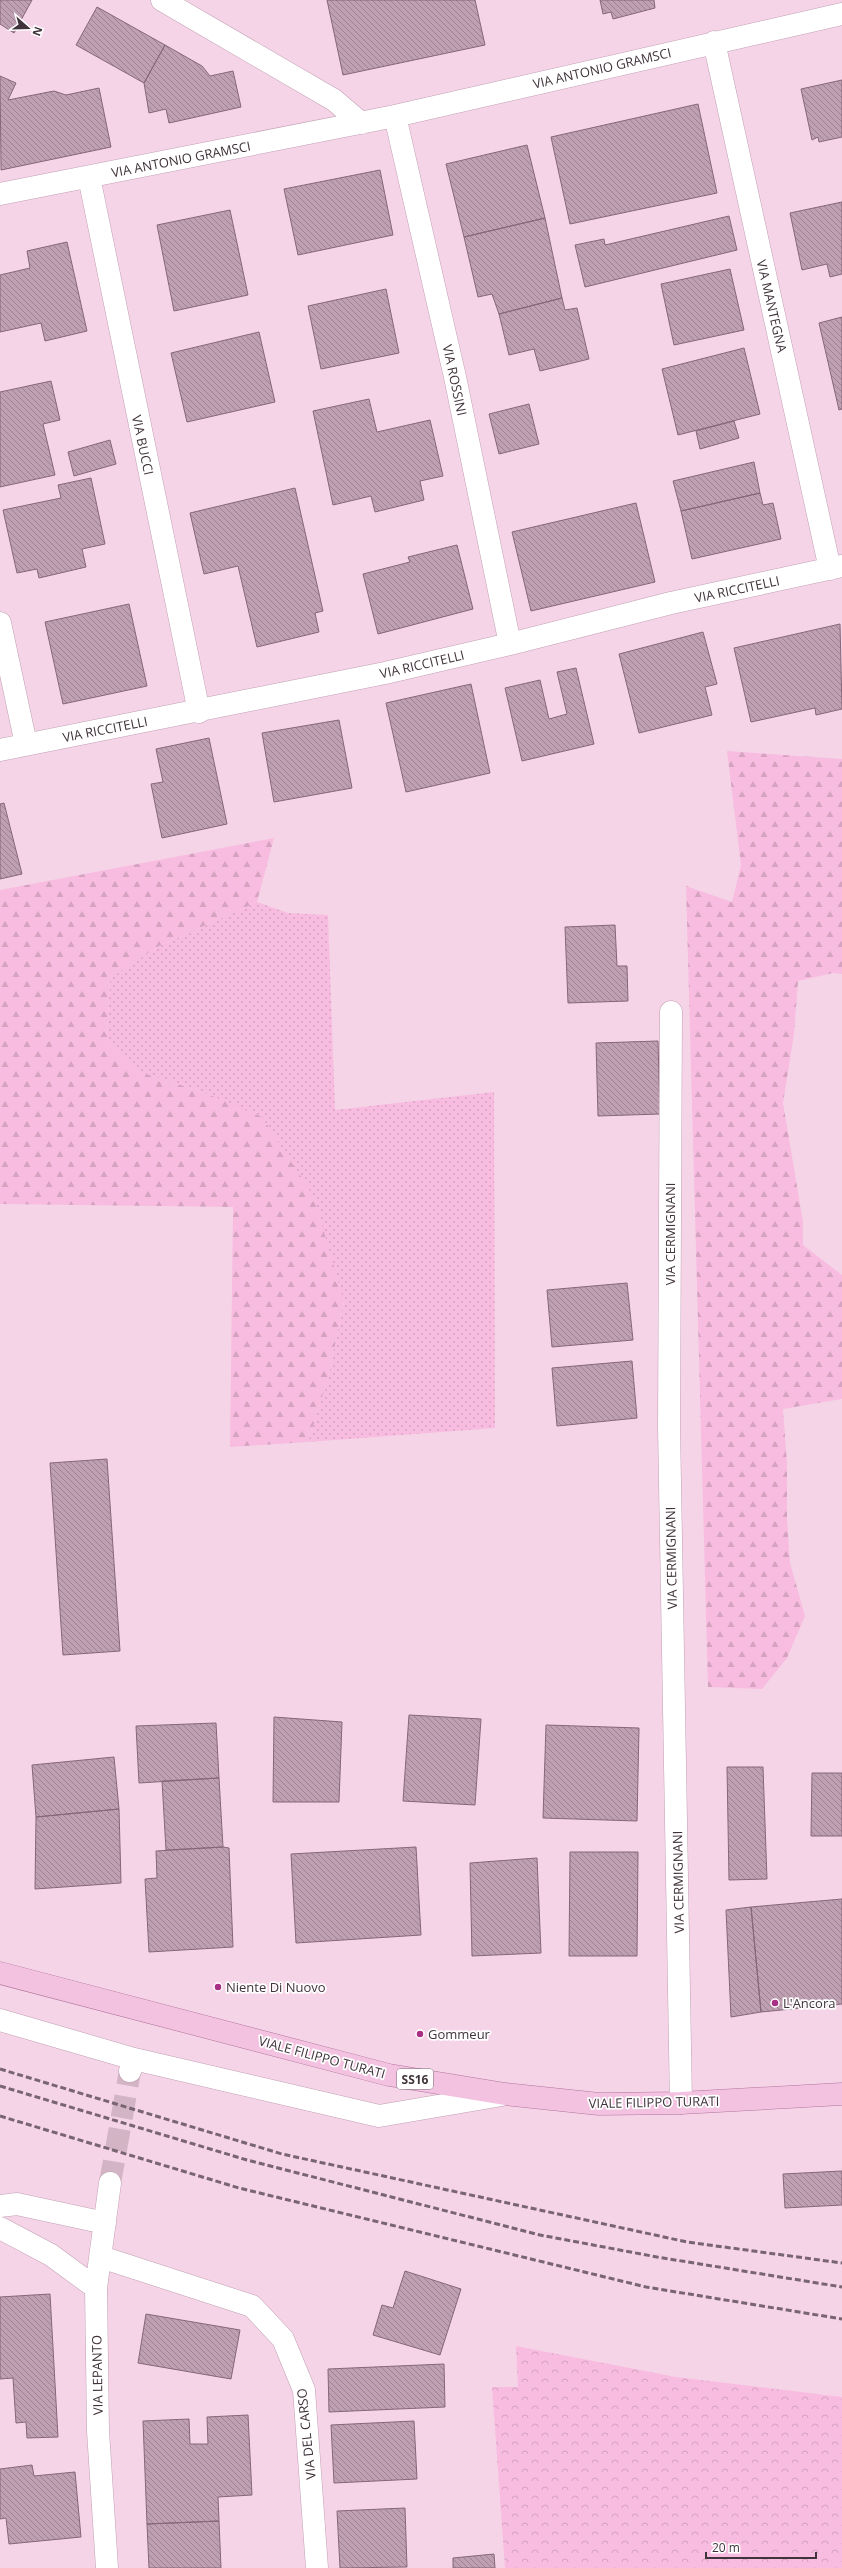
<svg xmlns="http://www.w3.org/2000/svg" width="842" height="2568" viewBox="0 0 842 2568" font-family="'Open Sans',sans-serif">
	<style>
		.grass { fill: url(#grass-dots) }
		.forest { fill: url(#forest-firs) }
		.park { fill: url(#park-crowns) }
		.building { fill: url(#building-back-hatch); stroke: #856778 }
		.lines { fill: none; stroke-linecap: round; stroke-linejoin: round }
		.minor-tunnel { stroke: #d2b4c5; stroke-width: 22; stroke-dasharray: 22 11; stroke-linecap: butt }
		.minor-casing { stroke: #c1a0b3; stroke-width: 23 }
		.major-casing { stroke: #b0759a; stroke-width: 23 }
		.minor { stroke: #fff; stroke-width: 22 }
		.major { stroke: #f4c2e1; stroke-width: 22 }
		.rail { stroke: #796571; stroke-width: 3; stroke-dasharray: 6 3; stroke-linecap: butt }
		.poi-dot { fill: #a82f84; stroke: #fff; stroke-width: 1.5 }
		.labels { text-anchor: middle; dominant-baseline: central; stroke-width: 3.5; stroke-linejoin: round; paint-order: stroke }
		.shield { fill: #fff; stroke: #797076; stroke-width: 1 }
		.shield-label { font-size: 12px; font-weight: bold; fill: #40333b }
		.street-label { font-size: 13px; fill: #40333b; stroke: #fff }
		.poi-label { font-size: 13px; fill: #40333b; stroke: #fff; text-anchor: start }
	</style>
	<defs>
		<pattern id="grass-dots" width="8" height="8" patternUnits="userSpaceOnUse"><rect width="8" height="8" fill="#f7bcdf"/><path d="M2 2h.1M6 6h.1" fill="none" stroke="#d5a2c0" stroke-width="1.8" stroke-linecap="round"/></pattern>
		<pattern id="forest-firs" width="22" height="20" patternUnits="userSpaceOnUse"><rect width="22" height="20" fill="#f7bcdf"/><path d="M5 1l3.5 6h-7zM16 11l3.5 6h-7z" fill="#d5a2c0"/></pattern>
		<pattern id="park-crowns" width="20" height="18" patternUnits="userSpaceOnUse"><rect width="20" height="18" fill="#f7bcdf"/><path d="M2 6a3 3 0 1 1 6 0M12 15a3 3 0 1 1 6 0" fill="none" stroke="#d5a2c0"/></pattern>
		<pattern id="building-back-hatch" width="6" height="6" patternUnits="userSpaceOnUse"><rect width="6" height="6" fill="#bf9fb2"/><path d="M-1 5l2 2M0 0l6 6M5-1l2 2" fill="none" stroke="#9d8292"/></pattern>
	</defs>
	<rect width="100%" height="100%" fill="#f6d4e8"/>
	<path class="grass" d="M257,902l31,11 40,2 7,195 159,-18 1,336 -187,14 20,-64 16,-76 -139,-209 -68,-22 -30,-30 3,-63 47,-31z"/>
	<path class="forest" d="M727,751l115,8v215l-9,-1 -35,8 -4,53 -11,69 20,119v23l39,30v124l-59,10 4,55v56l3,43 15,53 -18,42 -25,31 -54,-2 -22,-801 46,16 9,-37z
		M274,838l-17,64 -100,45 -47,31 -3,63 30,30 68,22 57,24 52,80 30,105 -16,76 -20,64 -78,5 3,-240 -233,-3v-314z"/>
	<path class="park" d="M516,2346l160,31 166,20v171h-337l-13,-181h26z"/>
	<path class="building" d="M0,0h32l-18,33 -14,-9z
		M327,0h148l10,45 -142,30z
		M600,0h54l1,8 -42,11 -2,-7 -8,2z
		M97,7l68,38 -21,38 -68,-38z
		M165,45l37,21 8,10 23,-5 8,36 -72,16 -3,-14 -17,4 -5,-30z
		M0,76l16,7 -8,17 46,-9 12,4 33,-7 12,59 -110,23z
		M842,80v57l-23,5 -1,-5 -6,3 -11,-51z
		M698,104l19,89 -147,31 -19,-87z
		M527,145l18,73 -81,19 -18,-73z
		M380,170l13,65 -95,20 -14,-66z
		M842,202v72l-12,3 -3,-13 -25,6 -12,-57z
		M230,210l18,85 -74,16 -17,-86z
		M729,216l8,34 -152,37 -10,-42 29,-6 1,6z
		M545,218l17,80 -63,16 -7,-20 -14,3 -14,-60z
		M67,242l20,89 -42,10 -4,-18 -41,9v-57l30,-7 -3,-17z
		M730,269l14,61 -70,15 -13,-61z
		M386,289l13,64 -78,16 -13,-63z
		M562,298l3,12 12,-2 12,51 -49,12 -6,-22 -25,6 -10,-41z
		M842,317v92l-3,1 -20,-87z
		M259,332l16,70 -88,20 -16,-69z
		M744,348l16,66 -82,21 -16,-66z
		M51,381l9,39 -17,4 12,51 -55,12v-95z
		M369,399l8,33 53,-12 13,56 -23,5 4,19 -49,12 -4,-16 -38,9 -20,-94z
		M529,404l10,40 -40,10 -10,-40z
		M734,421l5,17 -39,11 -4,-18z
		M110,440l6,24 -42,12 -6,-24z
		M754,462l6,31 -79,18 -8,-30z
		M91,478l14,66 -23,5 4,18 -47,11 -2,-9 -20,4 -14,-63 58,-12 -3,-13z
		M295,488l28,123 -8,2 4,19 -62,15 -19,-81 -34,8 -14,-61z
		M760,493l3,12 10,-2 8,36 -89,20 -11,-48z
		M636,503l19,79 -124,29 -19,-79z
		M457,545l16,64 -95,25 -15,-60 47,-12 -2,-5z
		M129,604l18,82 -84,18 -18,-82z
		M840,624l2,85 -26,6 -1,-7 -64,14 -17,-74z
		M703,632l14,52 -12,3 7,28 -73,18 -20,-79z
		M576,668l18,76 -72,17 -17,-73 35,-8 9,39 18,-5 -10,-42z
		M471,684l19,89 -84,19 -20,-89z
		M339,720l13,68 -78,14 -12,-69z
		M209,738l18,86 -65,14 -11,-54 12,-2 -7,-33z
		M4,803l18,71 -22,5v-75z
		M615,925l2,41h10l1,35 -60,2 -3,-76z
		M658,1041l2,73 -62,2 -2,-73z
		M627,1283l6,57 -81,7 -5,-57z
		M632,1361l5,57 -80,8 -5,-58z
		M107,1459l13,192 -57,4 -13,-192z
		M409,1715l72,4 -6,86 -72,-4z
		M274,1717l68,5 -3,80h-66z
		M216,1723l3,55 -80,5 -3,-57z
		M546,1725l93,3 -2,93 -94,-3z
		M114,1757l5,52 -83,8 -4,-52z
		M727,1767h36l4,112 -38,1z
		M812,1773h30v63h-31z
		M219,1778l4,69 -57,3 -4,-69z
		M119,1809l2,74 -86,6 1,-72z
		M223,1847l6,1 4,99 -84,5 -4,-73 12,-1 -1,-27z
		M416,1847l5,88 -125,8 -5,-89z
		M570,1852h68l-1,104h-68z
		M537,1858l4,95 -69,3 -2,-93z
		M842,1899v105l-81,8 -10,-105z
		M751,1907l10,105 -30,5 -5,-107z
		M842,2171v34l-57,3 -2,-34z
		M405,2271l56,18 -21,66 -67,-20 9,-30 11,3z
		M50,2294l8,143 -31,1 -1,-16 -10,1 -3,-45 -13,1v-82z
		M146,2314l94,16 -9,49 -93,-16z
		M444,2364l1,43 -116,5 -1,-43z
		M248,2415l4,80 -34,2 1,24 -72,3 -4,-103 46,-2 1,25h18l-1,-27z
		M414,2421l3,58 -83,4 -3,-58z
		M32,2465l2,11 41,-4 6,65 -72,7 -3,-26 -6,1v-50z
		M405,2508l2,59 -67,1 -3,-57z
		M219,2521l2,47h-72l-2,-44z
		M494,2554l1,14h-42v-10z"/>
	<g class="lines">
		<path class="minor-tunnel" d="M110,2183l20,-112"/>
		<defs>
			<path id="minor" d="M162,0l172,100 27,23
				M714,42l116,527
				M395,116l60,261 55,267
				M89,177l110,535
				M0,194l395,-78 447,-102
				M0,623l26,121
				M0,750l385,-77 125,-29 161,-41 171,-37
				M671,1012l-2,414 12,677
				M0,2020l134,39 -4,12
				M134,2059l245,57 123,-21
				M0,2206l17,-2 88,19
				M0,2228l51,27 45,33
				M101,2257l151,49 31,33 21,51 13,178
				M107,2568l-9,-137 -2,-143 14,-105"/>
			<path id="major" d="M0,1973l389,102 116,19 94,10 82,-1 161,-9"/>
		</defs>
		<use href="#minor" class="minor-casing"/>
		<use href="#major" class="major-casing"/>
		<use href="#minor" class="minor"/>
		<use href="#major" class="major"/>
		<path class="rail" d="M0,2069l282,85 405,88 155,21
			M0,2086l247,74 293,75 117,22 185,30
			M0,2116l239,72 407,99 196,32"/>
	</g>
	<g class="poi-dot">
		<circle cx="218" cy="1987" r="4"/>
		<circle cx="775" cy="2003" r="4"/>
		<circle cx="420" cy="2034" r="4"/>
	</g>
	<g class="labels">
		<rect class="shield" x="397" y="2069" width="36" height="20" rx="3"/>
		<g class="shield-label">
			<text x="415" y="2079">SS16</text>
		</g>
		<g class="street-label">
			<text transform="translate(602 68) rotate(-13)">VIA ANTONIO GRAMSCI</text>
			<text transform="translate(181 159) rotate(-11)">VIA ANTONIO GRAMSCI</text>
			<text transform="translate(772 306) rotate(77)">VIA MANTEGNA</text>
			<text transform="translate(455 380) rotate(78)">VIA ROSSINI</text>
			<text transform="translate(143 445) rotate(78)">VIA BUCCI</text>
			<text transform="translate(737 589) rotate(-12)">VIA RICCITELLI</text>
			<text transform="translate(422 664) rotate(-13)">VIA RICCITELLI</text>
			<text transform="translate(105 729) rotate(-11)">VIA RICCITELLI</text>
			<text transform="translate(670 1234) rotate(-90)">VIA CERMIGNANI</text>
			<text transform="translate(671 1558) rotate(-91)">VIA CERMIGNANI</text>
			<text transform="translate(678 1882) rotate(-91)">VIA CERMIGNANI</text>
			<text transform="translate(322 2057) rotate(15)">VIALE FILIPPO TURATI</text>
			<text transform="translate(654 2102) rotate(-1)">VIALE FILIPPO TURATI</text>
			<text transform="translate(97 2375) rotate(-91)">VIA LEPANTO</text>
			<text transform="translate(306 2434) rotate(-96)">VIA DEL CARSO</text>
		</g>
		<g class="poi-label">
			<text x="226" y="1987">Niente Di Nuovo</text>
			<text x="783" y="2003">L'Ancora</text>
			<text x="428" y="2034">Gommeur</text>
		</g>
	</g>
	<g transform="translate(28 28) rotate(110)" stroke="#ffffff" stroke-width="3" paint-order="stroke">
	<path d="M0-3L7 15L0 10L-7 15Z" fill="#40333b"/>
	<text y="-6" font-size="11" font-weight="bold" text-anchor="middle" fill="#40333b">N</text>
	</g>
	<path d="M706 2552v6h110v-6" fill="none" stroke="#40333b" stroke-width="2"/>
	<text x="712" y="2552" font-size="12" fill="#40333b" stroke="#ffffff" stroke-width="3" paint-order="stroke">20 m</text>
</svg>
